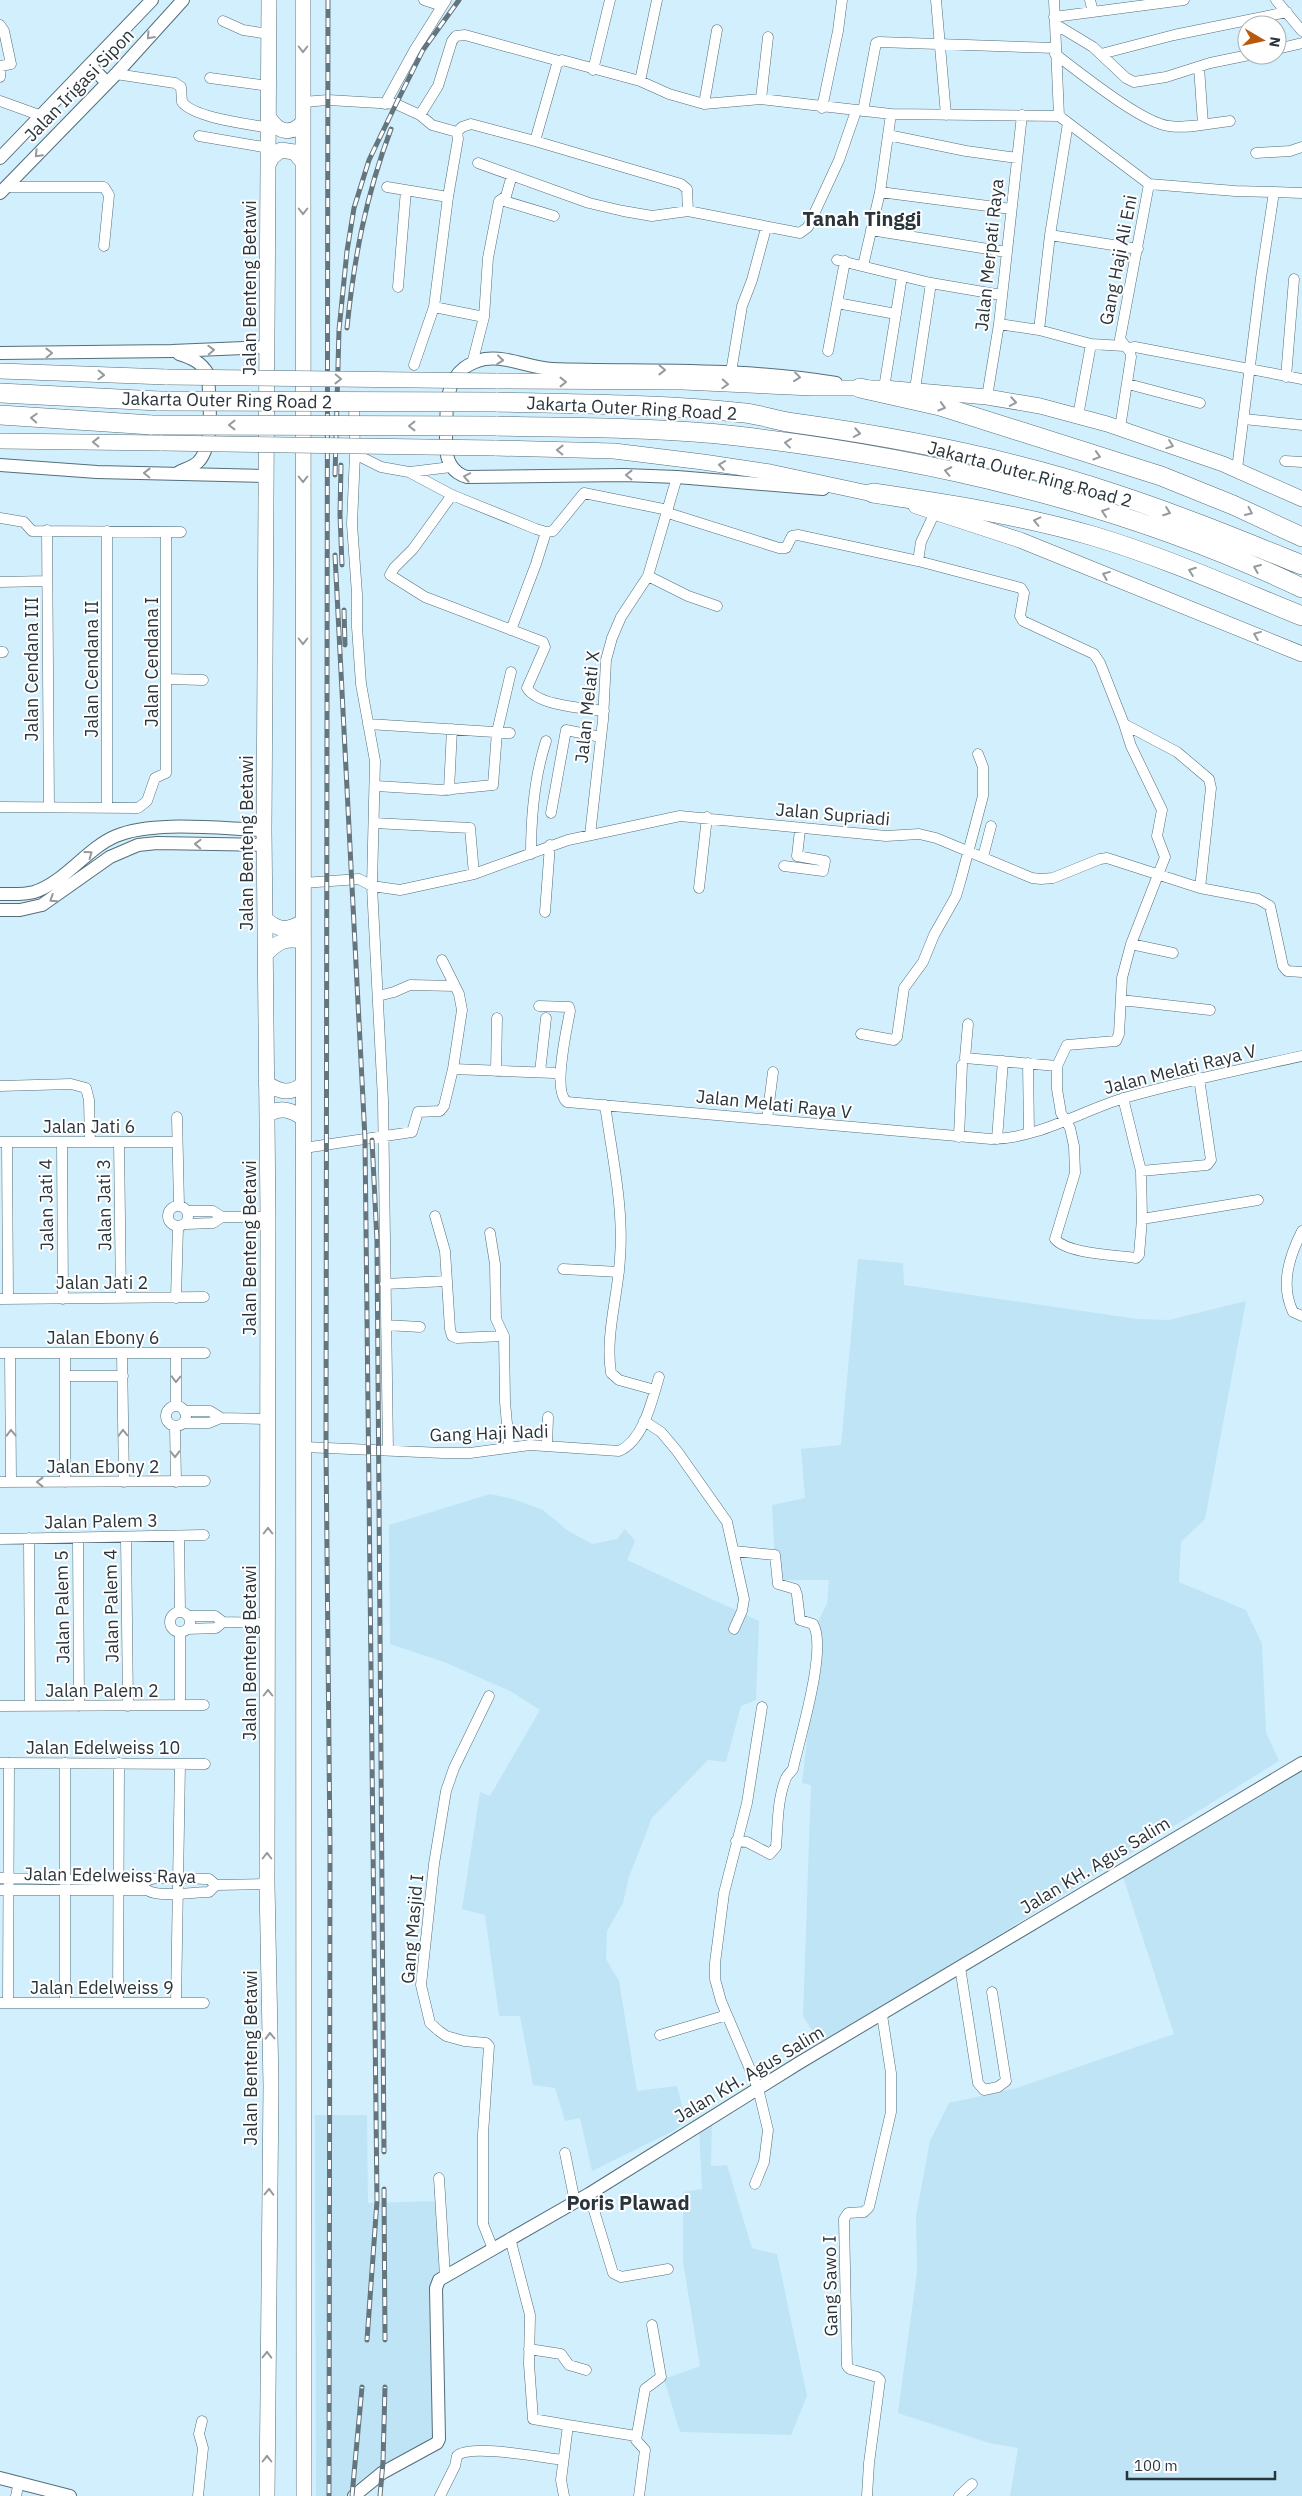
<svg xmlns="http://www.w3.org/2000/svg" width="1302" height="2496" viewBox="0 0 1302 2496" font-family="'IBM Plex Sans',sans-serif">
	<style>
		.built { fill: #bfe4f6 }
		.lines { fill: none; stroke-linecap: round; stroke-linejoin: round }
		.minor-casing { stroke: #546e7a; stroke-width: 11 }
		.tertiary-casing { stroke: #546e7a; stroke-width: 14 }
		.secondary-casing { stroke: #546e7a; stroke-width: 16 }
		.motorway-casing { stroke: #546e7a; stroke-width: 20 }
		.minor { stroke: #fff; stroke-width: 10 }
		.tertiary { stroke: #fff; stroke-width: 12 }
		.secondary { stroke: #fff; stroke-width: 15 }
		.motorway { stroke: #fff; stroke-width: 19 }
		.rail-casing { stroke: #64757e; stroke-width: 5 }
		.rail { stroke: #fff; stroke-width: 3; stroke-dasharray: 9; stroke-linecap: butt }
		.secondary-bridge-casing { stroke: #546e7a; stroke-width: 16; stroke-linecap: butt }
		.motorway-bridge-casing { stroke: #546e7a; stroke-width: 20; stroke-linecap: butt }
		.secondary-bridge { stroke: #fff; stroke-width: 15 }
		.motorway-bridge { stroke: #fff; stroke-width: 19 }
		.oneway { stroke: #949a9d }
		.labels { text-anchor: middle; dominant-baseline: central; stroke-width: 4; stroke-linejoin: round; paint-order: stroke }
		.street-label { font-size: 18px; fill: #2a353b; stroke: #fff }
		.quarter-label { font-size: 20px; font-weight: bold; fill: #2a353b; stroke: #fff }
	</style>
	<rect width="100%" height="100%" fill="#d2effd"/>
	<path class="built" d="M858,1259l45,4 1,22 233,34 32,1 77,-19 -41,218 -24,23 -2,40 67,28 16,34 4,88 13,29 -458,284 -18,-29 8,-231 -9,-2 14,-121v-37l11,-21 2,-24h-53l-4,-75 33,-7 -4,-49 40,-4z
		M490,1494l23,5 30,11 24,20 25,14 25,-5 8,-10 10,12 -8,19 132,61 -3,79 -15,6 -15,56 -18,-2 -56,58 -23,59 -6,26 -16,28 -1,28 13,22 18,110 40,-5 9,35 -11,9 -83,41 -12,-53 -15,3 -10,-33 -22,-3 -13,-69h-21l-14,-101 -23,-6 18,-117 10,4 50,-86 -30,-19 -66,-29 -54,-18 -1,-119z
		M1302,1761v735h-292l8,-48 -29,-5 -91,-30 19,-141 -1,-56 14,-75 19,-38 68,-15 157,-54 -51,-157z
		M315,2115h52l1,88 70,-2 5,75 -7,163 -50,24 -37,33h-33z
		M712,2119l-1,47 16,-1 25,83 25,6 30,142 -16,39 -111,-3 -16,-53 36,-13 -17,-104v-70l19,-3 -3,-61z"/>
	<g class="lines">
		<defs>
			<path id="minor" d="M424,0l18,6
				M936,0l10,115
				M1054,0l5,116
				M1090,0l3,12
				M1276,0l26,31
				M1054,17l130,-17
				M223,21l20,9 26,4
				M1055,24l38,23 33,31 8,4 32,-5 44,-14 39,-8
				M0,25l4,6 7,33 -10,2 -1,11
				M1277,49l25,-6
				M1055,54c24,18 87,69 114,72 20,3 41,-3 61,-5
				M1101,54l73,-19 113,-23
				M1199,67l4,57
				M593,70l17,-70
				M116,74l59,9 6,4 1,15c12,16 67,22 88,26
				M210,78l59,8
				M640,81l17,-81
				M761,99l7,-62
				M0,101l39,14
				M303,102l25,-2 68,4 24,11 12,10 25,7
				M385,104l29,-53 32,-51
				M704,104l13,-74
				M822,108l16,-77 4,-31
				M863,111l13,-68 3,-1 176,6
				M420,115l18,-29 14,-45 4,-5 9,-1 94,26
				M457,132l5,-5 9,-3 64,17 146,43 6,5 1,22
				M888,135l78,16 51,7
				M199,136l70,12
				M535,141l22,-77 5,-4 78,21 29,13 35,10 57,-5 130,15 168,2 90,68 86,7 39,1 -13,86 -24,191
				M1256,153l34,-2 12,-4
				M478,163l111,40 34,8 29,5 36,-5 112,22 8,-6 31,-67 17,-49
				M6,187h98l5,8 -5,51
				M387,187l61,10
				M880,192l131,17
				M1274,192l28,1
				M501,200l53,16
				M871,230l135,22
				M1050,235l88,14
				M837,260l94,23 70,12
				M863,266l17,-74 11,-78
				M398,287l8,-97
				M837,303l59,11
				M434,307l50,10 4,-59 11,-57 7,-5 6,-21
				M999,324l40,6 52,14 33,2
				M1039,330l11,-95 18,-112
				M1128,348l7,-1 167,32
				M828,351l17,-90
				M472,364l12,-47
				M414,365l20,-58 14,-110 10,-58 -1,-7
				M731,372l11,-66 10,-26 14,-52
				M1286,377l8,-98
				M1128,384l72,19
				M884,388l18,-112
				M915,389l16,-106
				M987,397l12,-73 23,-209
				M354,404l1,50 26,13 28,5 43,23 84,34 10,3 7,-1 31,-38 84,17
				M1078,416l13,-72
				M1244,419l58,6
				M1120,428l11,-71 -1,-5 -10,-13 29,-155
				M355,454l-3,70 5,70v33l4,57 14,77 -3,125 11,214 5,350
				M1285,461l17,1
				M410,472l41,-5
				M452,495l-39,54 -19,19 -4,7 35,22 118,45 2,5 -18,41c11,18 57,20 77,23
				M668,513l111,35h7l6,-12 6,-1 120,26 103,27 3,5 -4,23 3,5 71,33 6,9 24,61 53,28 32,27 2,9 -11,100
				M0,518l24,4 8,9 149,1
				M47,530l2,277
				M107,531v276
				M918,561l3,-19 14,-30
				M648,576l40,20 29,10
				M0,582l47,-1
				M511,630l25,-66 10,-32
				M0,652h3
				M167,679l36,1
				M368,724l142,9
				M1124,724l7,22 31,64 -5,26 8,21 -34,87
				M376,786l66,4 51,-5 4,-53 14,-60
				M449,790l3,-61
				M0,807l138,1 9,-7 8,-23 11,-5v-241
				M551,813l15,-83 35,7
				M374,823l96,5 4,46
				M590,835l13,-115 3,-60 6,-22 9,-21 27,-41 29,-99
				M531,854c0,-38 3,-76 15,-113
				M983,857l8,-31
				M784,866l39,5 2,-10 -28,-5 3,-26
				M303,883l56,-4 13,7 28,4 74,-16 94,-34 112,-24 206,20 33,-2 17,4 96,40 9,1 12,-1 47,-19 7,-1 93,30 58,11 12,7 13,60 4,5 15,1
				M699,888l8,-71
				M545,912l5,-67
				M442,960l17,34 3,16 -9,59
				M378,996l16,-4 16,-7 45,1
				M1121,1000l89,10
				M539,1006l30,1 1,4c-3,18 -18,80 -3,91l424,37c46,0 90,-28 133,-41 59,-17 119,-29 178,-42
				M968,1024l-3,34 92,8
				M861,1034l33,6 3,-3 7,-49 19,-26 11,-27 22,-39 5,-17 22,-83v-29l-5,-13
				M1028,1063l1,70
				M496,1071l1,-53
				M540,1072l6,-54
				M0,1086l71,-2 15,4 3,12 1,42
				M1123,1098l18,73 1,48 -3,36 -3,3c-19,-3 -69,-4 -81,-19l20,-66 -1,-27 -4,-18 -9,-15 -4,-24v-23l10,-21 49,-4 3,-7 3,-56 9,-34 42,9
				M605,1105c7,50 19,103 15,153 -2,38 -15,77 -9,115l8,7 36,10
				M177,1117l2,89
				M767,1119l6,-47
				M959,1137l3,-72
				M997,1139l6,-78
				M0,1142h177
				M7,1142l1,157
				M62,1142l1,157
				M119,1142l2,156
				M304,1148l108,-16 6,-20 22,-1 4,-5 9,-37 101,4 6,2
				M1141,1171l66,-6 4,-5 -12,-82
				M168 1216a10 10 0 1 1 20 0a10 10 0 1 1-20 0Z
				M187,1211h26l9,6h46
				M435,1216l10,35 5,78 2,7 5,2 47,-2
				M1142,1219l116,-19
				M186,1224l27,-1 9,-6
				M1302,1231c-13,26 -22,54 -9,81l9,4
				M490,1233l5,31 1,55 8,17 1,66 4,44
				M563,1269l56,3
				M385,1284l62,-3
				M176,1298l2,-71
				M0,1299l204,-2
				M386,1325l34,2
				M0,1353h205
				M10,1353l1,129
				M65,1353v129
				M122,1353l2,129
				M65,1376h58
				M166 1416a10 10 0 1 1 20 0a10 10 0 1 1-20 0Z
				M176,1406v-53
				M184,1411h26l11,7
				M644,1421l17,11 16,19 50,71 17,77 -2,12 -8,18
				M183,1423h26l12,-5 47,1
				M175,1426l1,56
				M547,1446l1,-29
				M304,1447l139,6h27l60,-8 89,6c25,-11 33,-51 40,-74
				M0,1482l205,-1
				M179,1536l1,75
				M126,1537l2,169
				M29,1538l1,168
				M78,1538l1,168
				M0,1539l204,-4
				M734,1551l41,4 3,29 17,5 2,6 3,25 13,4c15,24 -14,116 -20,145 -2,3 -5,5 -7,9 -9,22 -8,46 -10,69l-6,7 -23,-12 -11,-1
				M170 1622a10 10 0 1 1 20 0a10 10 0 1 1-20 0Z
				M189,1616h26l8,6 45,1
				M187,1629l29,-1 7,-6
				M180,1632v73
				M489,1696l-35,72 -8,23 -12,73 -13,121 9,38 9,8 7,5 18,5 22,2 3,3 -6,88v90l10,25
				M0,1706l204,-1
				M0,1763l205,1
				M0,1878l147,3c8,-6 49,-2 62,-2l7,6 51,-1
				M0,1890h147c11,8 46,2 62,2l7,-7
				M960,1967l18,116 6,7 14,-3 8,-6 -14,-89
				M176,2002l4,-238
				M0,2003h204
				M8,2003l1,-240
				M65,2003v-240
				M118,2003l1,-240
				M660,2035l67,-20
				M565,2153l10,49
				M439,2178l6,98
				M755,2184l9,-22 4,-32 -10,-42 -37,-87 -6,-22v-16l9,-70 23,-90 15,-96
				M589,2194l24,79 8,4 47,-8
				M510,2238l20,77 -1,49 4,55 35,6 -7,55 3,16
				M529,2349l32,5 8,11 17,5
				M568,2425l68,11
				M16,2496l3,-14
				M198,2496l5,-48 -4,-14 3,-13
				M440,2496l15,-30 2,-10c13,-13 87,2 106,4
				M639,2496l6,-46 -9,-10 9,-51 16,-12 -9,-52
				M867,2496l2,-33 11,-83 -3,-3 -27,-8 -3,-3 -3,-147 4,-6 16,-1 5,-5 22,-95v-39l-9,-58
				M959,2496l13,-12"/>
			<path id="tertiary" d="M90,65l17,18
				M0,158l152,-158
				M0,193l116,-119 67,-74
				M0,353l172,-2 94,-4
				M0,465l97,7 169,4
				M179,472c6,-3 16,-6 20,-11 16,-18 10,-64 9,-87 -7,-12 -16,-16 -29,-20
				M823,489l-146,-12 -53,-2 -157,2c-18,-5 -22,-21 -21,-38 1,-24 -3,-55 18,-71 5,-4 15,-8 21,-9 23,-3 45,9 67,10 95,3 190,-2 284,14
				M0,894c11,0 23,1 34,-2 30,-9 53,-44 82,-56 38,-16 106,-7 148,-6
				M0,910h20l22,-5 68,-48 28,-12 19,-2 107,2
				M0,2478l70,18
				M354,2496l28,-23 55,-30 2,-4 -3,-151 3,-8 150,-86 210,-131 503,-300"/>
			<path id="secondary" d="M303,0l1,2496
				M270,119c9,14 22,16 33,3
				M269,163l3,-6 9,-7 13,2 9,10
				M0,371l167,6
				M496,381l187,1 129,6h72l103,9 53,9 67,18 116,40 79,35
				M0,441l162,2
				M495,448l119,3 89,11 67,10 112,24
				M916,506l104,34 282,114
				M265,919c14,12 22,12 38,3
				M265,955c13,-14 20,-17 38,-14
				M266,1083c14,9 24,12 37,1
				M267,1115c13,-9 24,-5 36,3
				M267,2496l4,-411 -4,-201 1,-667 -4,-387 5,-830"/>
			<path id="motorway" d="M860,388l80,18 221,70 72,29 69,32
				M0,393l159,8
				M496,402c83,2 167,2 249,11 17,2 33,8 49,10 108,15 218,36 321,71 64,21 125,46 187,71
				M0,415l152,10
				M496,426c80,2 161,1 241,10 193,22 389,68 565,152
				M873,493c74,11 147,22 220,43 71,21 140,52 209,80"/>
		</defs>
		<use href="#minor" class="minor-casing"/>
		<use href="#tertiary" class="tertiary-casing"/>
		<use href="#secondary" class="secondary-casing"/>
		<use href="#motorway" class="motorway-casing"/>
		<use href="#minor" class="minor"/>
		<use href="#tertiary" class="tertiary"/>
		<use href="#secondary" class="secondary"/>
		<use href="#motorway" class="motorway"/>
		<defs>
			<path id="rail" d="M328,0l-2,1449 4,400 -1,647
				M347,328c7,-70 19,-133 44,-199
				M341,465l-1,50 2,50
				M335,475l4,-145 8,-79 7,-43 15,-48 27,-56 27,-54 36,-50
				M335,555l30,584 12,1062 -10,139
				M344,610l1,35
				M372,1140l5,101 7,911
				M384,2189l1,151
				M352,2496l10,-109
				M380,2496l3,-34 2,-75"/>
		</defs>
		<use href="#rail" class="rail-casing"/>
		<use href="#rail" class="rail"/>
		<defs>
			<path id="secondary-bridge" d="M167,377l329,4
				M162,443l333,5"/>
			<path id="motorway-bridge" d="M159,401l337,1
				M152,425l344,1"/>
		</defs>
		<use href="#secondary-bridge" class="secondary-bridge-casing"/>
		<use href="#motorway-bridge" class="motorway-bridge-casing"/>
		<use href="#secondary-bridge" class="secondary-bridge"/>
		<use href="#motorway-bridge" class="motorway-bridge"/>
	</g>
	<defs><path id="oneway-chevron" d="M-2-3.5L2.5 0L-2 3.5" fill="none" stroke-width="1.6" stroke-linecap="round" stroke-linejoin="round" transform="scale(1.25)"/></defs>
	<g class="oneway">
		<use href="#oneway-chevron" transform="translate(150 36) rotate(132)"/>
		<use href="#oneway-chevron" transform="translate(303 49) rotate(90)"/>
		<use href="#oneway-chevron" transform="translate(38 154) rotate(134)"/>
		<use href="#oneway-chevron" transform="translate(303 211) rotate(90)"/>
		<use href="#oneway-chevron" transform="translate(211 350) rotate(-3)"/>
		<use href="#oneway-chevron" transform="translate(49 353) rotate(-1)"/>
		<use href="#oneway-chevron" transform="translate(500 360) rotate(6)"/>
		<use href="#oneway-chevron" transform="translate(662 370) rotate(1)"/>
		<use href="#oneway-chevron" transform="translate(101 375) rotate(2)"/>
		<use href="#oneway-chevron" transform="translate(797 377) rotate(7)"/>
		<use href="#oneway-chevron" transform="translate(338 379) rotate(1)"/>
		<use href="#oneway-chevron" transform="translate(563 382)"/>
		<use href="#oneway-chevron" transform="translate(725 384) rotate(3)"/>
		<use href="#oneway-chevron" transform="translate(1013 402) rotate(10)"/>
		<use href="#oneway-chevron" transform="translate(942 407) rotate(16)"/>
		<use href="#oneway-chevron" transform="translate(34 418) rotate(-177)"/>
		<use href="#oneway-chevron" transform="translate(232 425) rotate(-180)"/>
		<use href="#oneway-chevron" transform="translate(412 426) rotate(-180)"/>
		<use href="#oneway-chevron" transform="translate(857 433) rotate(10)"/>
		<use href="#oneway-chevron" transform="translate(96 442) rotate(-179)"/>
		<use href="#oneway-chevron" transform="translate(788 443) rotate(-173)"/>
		<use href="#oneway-chevron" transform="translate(1170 445) rotate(19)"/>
		<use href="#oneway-chevron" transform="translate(560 450) rotate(-179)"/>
		<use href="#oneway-chevron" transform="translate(1097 456) rotate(17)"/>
		<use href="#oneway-chevron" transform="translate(722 465) rotate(-171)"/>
		<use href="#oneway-chevron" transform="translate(948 471) rotate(-168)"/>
		<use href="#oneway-chevron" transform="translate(147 473) rotate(-179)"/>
		<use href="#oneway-chevron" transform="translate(629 475) rotate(-179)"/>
		<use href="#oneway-chevron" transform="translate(467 477) rotate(-169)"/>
		<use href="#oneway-chevron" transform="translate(303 479) rotate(90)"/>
		<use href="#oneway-chevron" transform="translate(1105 512) rotate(-162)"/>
		<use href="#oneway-chevron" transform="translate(1167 512) rotate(20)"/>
		<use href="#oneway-chevron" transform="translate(1249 512) rotate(25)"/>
		<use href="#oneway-chevron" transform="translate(1037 521) rotate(-167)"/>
		<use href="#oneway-chevron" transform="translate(1257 568) rotate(-157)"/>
		<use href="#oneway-chevron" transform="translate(1192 571) rotate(-160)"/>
		<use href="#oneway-chevron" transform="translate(1106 575) rotate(-158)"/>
		<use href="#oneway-chevron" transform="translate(1257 635) rotate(-158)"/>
		<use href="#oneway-chevron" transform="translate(303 641) rotate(90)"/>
		<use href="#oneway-chevron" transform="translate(198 844) rotate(-178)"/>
		<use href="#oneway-chevron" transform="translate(89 854) rotate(-36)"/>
		<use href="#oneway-chevron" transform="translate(53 899) rotate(147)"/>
		<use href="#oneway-chevron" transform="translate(176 1379) rotate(91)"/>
		<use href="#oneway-chevron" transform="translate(11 1433) rotate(-91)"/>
		<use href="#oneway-chevron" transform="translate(123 1433) rotate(-91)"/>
		<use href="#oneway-chevron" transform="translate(175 1454) rotate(89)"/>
		<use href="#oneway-chevron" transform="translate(40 1482) rotate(180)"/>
		<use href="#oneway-chevron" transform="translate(268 1531) rotate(-90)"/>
		<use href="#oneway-chevron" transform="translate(268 1693) rotate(-90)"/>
		<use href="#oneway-chevron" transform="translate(267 1856) rotate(-90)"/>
		<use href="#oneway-chevron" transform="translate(270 2036) rotate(-91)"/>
		<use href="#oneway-chevron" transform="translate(269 2192) rotate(-89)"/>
		<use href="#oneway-chevron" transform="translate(267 2355) rotate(-89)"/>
		<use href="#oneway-chevron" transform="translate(267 2459) rotate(-90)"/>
	</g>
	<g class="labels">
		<g class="street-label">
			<text transform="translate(79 85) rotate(-46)">Jalan Irigasi Sipon</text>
			<text transform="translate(989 255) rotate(-84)">Jalan Merpati Raya</text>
			<text transform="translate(1118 260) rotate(-79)">Gang Haji Ali Eni</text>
			<text transform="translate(249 288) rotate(-90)">Jalan Benteng Betawi</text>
			<text transform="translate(227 400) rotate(1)">Jakarta Outer Ring Road 2</text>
			<text transform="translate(632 408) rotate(3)">Jakarta Outer Ring Road 2</text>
			<text transform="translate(1030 474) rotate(15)">Jakarta Outer Ring Road 2</text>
			<text transform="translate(151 662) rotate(-90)">Jalan Cendana I</text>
			<text transform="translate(31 669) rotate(-90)">Jalan Cendana III</text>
			<text transform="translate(91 669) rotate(-90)">Jalan Cendana II</text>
			<text transform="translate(587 707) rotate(-84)">Jalan Melati X</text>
			<text transform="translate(833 814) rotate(5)">Jalan Supriadi</text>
			<text transform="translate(246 843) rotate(-90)">Jalan Benteng Betawi</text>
			<text transform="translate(1180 1069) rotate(-14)">Jalan Melati Raya V</text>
			<text transform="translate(774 1104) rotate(6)">Jalan Melati Raya V</text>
			<text x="89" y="1126">Jalan Jati 6</text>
			<text transform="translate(46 1205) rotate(-91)">Jalan Jati 4</text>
			<text transform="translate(104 1205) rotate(-91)">Jalan Jati 3</text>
			<text transform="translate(249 1248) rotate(-90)">Jalan Benteng Betawi</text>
			<text x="102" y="1282">Jalan Jati 2</text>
			<text x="103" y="1337">Jalan Ebony 6</text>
			<text transform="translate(489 1433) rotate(-2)">Gang Haji Nadi</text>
			<text x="103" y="1466">Jalan Ebony 2</text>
			<text transform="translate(101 1521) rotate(-1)">Jalan Palem 3</text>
			<text transform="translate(111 1606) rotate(-91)">Jalan Palem 4</text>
			<text transform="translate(62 1607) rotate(-91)">Jalan Palem 5</text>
			<text transform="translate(249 1653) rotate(-90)">Jalan Benteng Betawi</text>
			<text x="102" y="1690">Jalan Palem 2</text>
			<text x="103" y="1747">Jalan Edelweiss 10</text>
			<text transform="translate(1095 1865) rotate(-31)">Jalan KH. Agus Salim</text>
			<text transform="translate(110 1875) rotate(1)">Jalan Edelweiss Raya</text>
			<text transform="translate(412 1929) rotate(-85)">Gang Masjid I</text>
			<text x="102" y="1987">Jalan Edelweiss 9</text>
			<text transform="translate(250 2058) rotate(-90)">Jalan Benteng Betawi</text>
			<text transform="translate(749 2074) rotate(-31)">Jalan KH. Agus Salim</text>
			<text transform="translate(830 2286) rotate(-91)">Gang Sawo I</text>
		</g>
		<g class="quarter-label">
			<text x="862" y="218">Tanah Tinggi</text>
			<text x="628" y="2202">Poris Plawad</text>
		</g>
	</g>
	<g transform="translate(1262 40) rotate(99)"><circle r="24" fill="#ffffff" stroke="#aaaeb1"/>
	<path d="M0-4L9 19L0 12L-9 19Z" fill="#b8590b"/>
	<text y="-8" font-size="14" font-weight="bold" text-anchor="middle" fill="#2a353b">N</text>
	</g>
	<path d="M1127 2471v8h148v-8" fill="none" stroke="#2a353b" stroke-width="2.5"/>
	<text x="1134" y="2471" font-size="15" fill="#2a353b" stroke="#ffffff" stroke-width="4" paint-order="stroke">100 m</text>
</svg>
